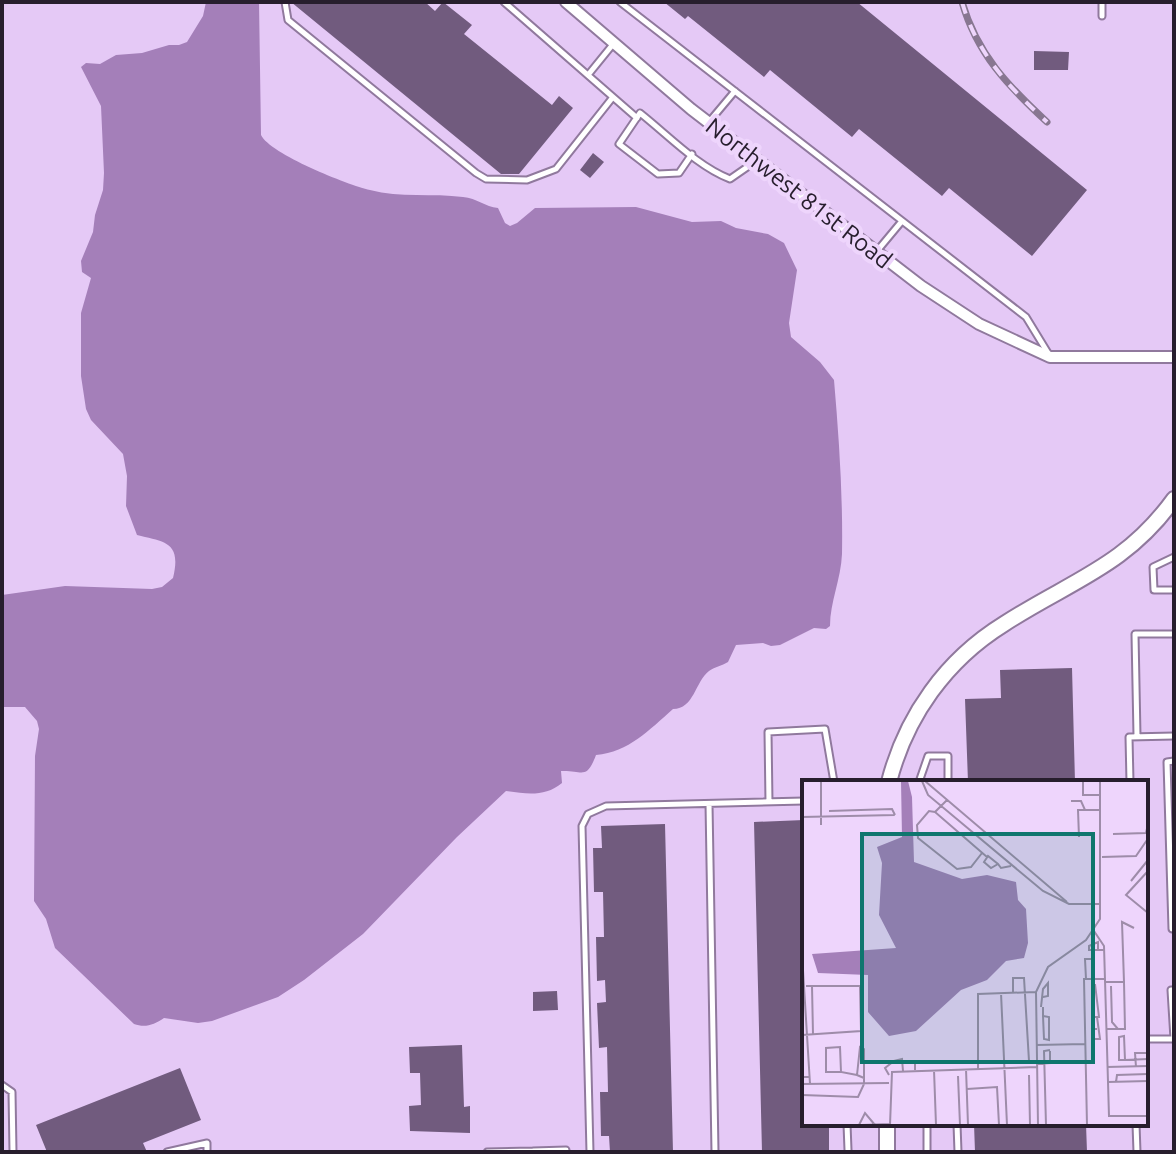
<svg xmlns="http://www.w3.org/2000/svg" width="1176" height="1154" viewBox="0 0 1176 1154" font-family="Ubuntu,sans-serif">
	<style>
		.built { fill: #e5c9f6; fill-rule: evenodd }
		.water { fill: #a47fb9 }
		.building { fill: #715b7e }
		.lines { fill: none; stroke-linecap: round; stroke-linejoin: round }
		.lane-casing { stroke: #90799d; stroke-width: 9 }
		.street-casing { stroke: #90799d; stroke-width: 14 }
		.secondary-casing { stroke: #90799d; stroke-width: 18 }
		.lane { stroke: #fff; stroke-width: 5 }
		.street { stroke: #fff; stroke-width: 10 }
		.secondary { stroke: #fff; stroke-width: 14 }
		.rail-casing { stroke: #887791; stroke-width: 7 }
		.rail { stroke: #eed5fc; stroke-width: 4; stroke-dasharray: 12; stroke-linecap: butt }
		.labels { text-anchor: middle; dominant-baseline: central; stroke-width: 8; stroke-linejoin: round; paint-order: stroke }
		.street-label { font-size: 24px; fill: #271e2d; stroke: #eed5fc }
		.inset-road { fill: none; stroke: #9e8ca9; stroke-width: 2 }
		.view { fill: #0f766e; fill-opacity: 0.15; stroke: #0f766e; stroke-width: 4 }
		.inset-edge { fill: none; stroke: #271e2d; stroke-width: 4 }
	</style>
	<rect width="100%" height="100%" fill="#eed5fc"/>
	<path class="built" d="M2,2h1172v1150h-1172zM804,782h342v342h-342z"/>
	<path class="water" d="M206,2h53l2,133c9,19 87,50 109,55 30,8 63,3 93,7 14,1 22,10 35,11l7,15 5,3 7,-3 18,-15 101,-1 56,15 29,-1 15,7 32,6 16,9 13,27 -8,53 2,14 29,25 14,18c5,58 9,116 8,174 -1,25 -12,48 -12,72l-4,3 -12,-1 -34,17 -9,1 -8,-3 -27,2 -8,17c-6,4 -14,5 -19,9 -14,11 -15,38 -36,38 -24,21 -44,43 -77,46 -10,26 -13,15 -35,16l1,12c-17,14 -35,11 -56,8l-49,46 -94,97 -59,46 -26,17 -66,24 -14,2 -34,-5c-10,7 -19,10 -30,6l-79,-76 -9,-29 -12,-18 1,-145 4,-27 -2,-8 -12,-14h-23v-112l63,-9 87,3 10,-2 11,-9c9,-37 -9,-36 -36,-43l-11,-29 1,-30 -4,-22 -32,-34 -5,-11 -5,-33v-63l10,-35 -9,-6 -1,-11 12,-29 2,-17 8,-25 1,-17 -3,-67 -20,-39 5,-4 14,1 16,-9 26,-2 27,-8h10l8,-3 16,-26z"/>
	<path class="building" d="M291,2h134l10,9 8,-9 29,23 -8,9 88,71 7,-9 14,12 -54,66h-18z
		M664,2h193l230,188 -55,66 -83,-68 -7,8 -83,-67 -7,8 -82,-67 -6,7 -76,-61 -3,3z
		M1034,51l35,1 -1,18h-34z
		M593,153l11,9 -14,16 -10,-8z
		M1072,668l3,114h-107l-3,-83 36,-1 -1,-28z
		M804,820v304h25v28h-67l-8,-330z
		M665,824l8,328h-63l-1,-16h-8l-1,-44h8l-1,-45 -8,1 -2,-45 9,-1 -1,-22 -8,1 -1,-44h8l-1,-45h-9l-1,-44h9l-1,-22z
		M557,991l1,19 -25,1v-19z
		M462,1045l2,62 6,-1v27l-60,-2 -1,-25 12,-1 -1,-32h-10l-1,-26z
		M180,1068l21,52 -58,23 4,9h-100l-11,-27z
		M974,1124h112l1,28h-112z"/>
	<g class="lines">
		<defs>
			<path id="lane" d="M285,2l3,18 188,153 10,6 41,1 29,-11 57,-72
				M504,2l133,116
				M620,2l406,315 22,36
				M1102,2v14
				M588,75l26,-32
				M709,122l26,-31
				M692,154l-13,19 -21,1 -39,-30 21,-31c29,23 57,53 90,66l26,-18
				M877,251l25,-30
				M1174,557l-21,10 1,23h20
				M1137,736l-2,-102h39
				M1174,761l-7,1 5,167h2
				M919,782l9,-26h20v26
				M1130,782l-1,-45 45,-1
				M769,802l-1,-70 57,-3 9,53
				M709,804l6,348
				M1174,990h-3l3,49
				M1146,1039h27
				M2,1085l10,7 1,60
				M847,1124l1,26
				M927,1124v28
				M957,1124l1,28
				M1136,1124l1,28
				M533,1151l33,-1
				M167,1152l40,-9v9
				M487,1152l46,-1
				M590,1152l-8,-326 6,-12 18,-8 198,-5"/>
			<path id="street" d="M566,2l125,107 230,177 58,38 71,33h124"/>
			<path id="secondary" d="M889,782c17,-66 57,-122 115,-158 66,-43 121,-57 170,-125
				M887,1124v28"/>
		</defs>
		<use href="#lane" class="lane-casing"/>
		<use href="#street" class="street-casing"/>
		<use href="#secondary" class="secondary-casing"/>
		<use href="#lane" class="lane"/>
		<use href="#street" class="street"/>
		<use href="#secondary" class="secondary"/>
		<defs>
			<path id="rail" d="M962,2c15,52 46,84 85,120"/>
		</defs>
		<use href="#rail" class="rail-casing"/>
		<use href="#rail" class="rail"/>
	</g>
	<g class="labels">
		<g class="street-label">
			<text transform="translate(799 193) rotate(38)">Northwest 81st Road</text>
		</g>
	</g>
	<g transform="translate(802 780)">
		<rect width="346" height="346" fill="#eed5fc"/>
		<path d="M99,1h7l4,16 2,65 48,17 25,-4 29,7 2,18 8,9 2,34 -4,15 -18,3 -19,19 -26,10 -45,41 -27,5 -21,-24v-37l-50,-2 -6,-19 84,-6 -17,-33 3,-52 -5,-16 25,-10z" fill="#a47fb9"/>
		<path class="inset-road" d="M19,1v44M120,1l6,14 115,96 26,13h31M123,1l142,121M281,1v14h16M145,20l-12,12 52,45M269,21h10l4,9h14M27,31l63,-2 3,6M133,32l-6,-1 -12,14 1,13 39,31 14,-2 11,-14M0,37l93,-2M311,54l33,-1 2,-9M277,57l-1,-27h7M300,77l34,-1 11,-16M196,84l-7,4 -7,-6 4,-6 10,8 3,4 10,-2M346,91l-22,24 22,18M329,101l17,-21M292,151l10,15 5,170h39M296,170v-8l-9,4v4h15M0,174l8,130M284,199l-1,-20h9l-1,58h6l-4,-33M303,202h19l1,47h-7M322,202l-2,-60 12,6M10,206l1,48M211,212v-14h11l5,83M199,213l6,132M239,227l2,-18 5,-6v13l-5,1M241,227v9l1,23 5,1v-23l-6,-1M295,237l3,22h-7l-1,-10h5M305,249h11l-6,-7 -1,-36M0,255l59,-4 -1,-45h-54M234,265l49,-1M0,266l1,31h7M323,280l-1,-24 -5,1v23h6l23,-1M235,284l13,-1v-12M305,287l41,-1M334,287l-1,-14h13M164,289l2,56M176,289v-75l58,-2M113,290v-8l52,-1M132,290l2,55M39,292h-15v-24l14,-1 1,25 16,3M87,295l-4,-7 9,-7 8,-2 1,12M227,295l1,50M156,296l2,49M306,302l40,-1M314,302l1,-7 31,-1M0,304l87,-1M165,309l30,-2 2,38M0,315l56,2 6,-13v-35l-4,-2 -3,28 7,3M57,345l6,-12 10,12M60,345l28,-1M88,345l2,-53 145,-5M236,345l-2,-133 12,-25 38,-27 14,-21v-138M244,345l-2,-74 6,-1M285,345l-3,-146h21"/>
		<path class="view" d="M60,54h231v228h-231z"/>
		<rect width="346" height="346" class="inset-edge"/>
	</g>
	<rect width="1176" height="1154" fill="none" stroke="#271e2d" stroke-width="8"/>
</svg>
